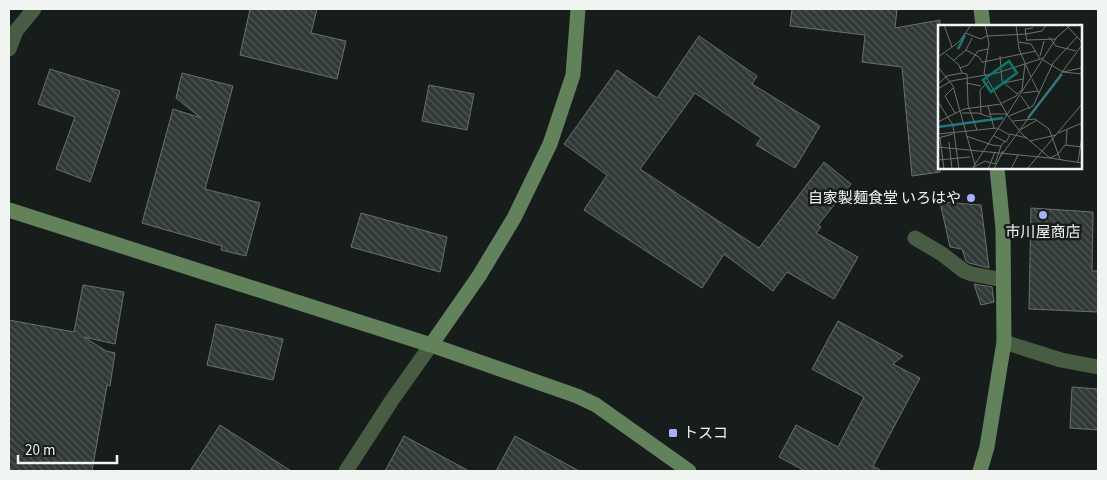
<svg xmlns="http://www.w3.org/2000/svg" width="1107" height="480" viewBox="0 0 1107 480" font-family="'Source Sans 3','Noto Sans JP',sans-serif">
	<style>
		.building { fill: url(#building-back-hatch); stroke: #687170 }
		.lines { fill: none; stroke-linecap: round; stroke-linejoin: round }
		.lane { stroke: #485c44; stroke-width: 15 }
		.street { stroke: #485c44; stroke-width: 15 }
		.secondary { stroke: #61825b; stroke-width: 15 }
		.poi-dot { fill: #a4b2fc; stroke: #171d1a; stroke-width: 2 }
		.labels { text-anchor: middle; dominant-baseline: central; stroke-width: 5; stroke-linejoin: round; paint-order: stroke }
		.poi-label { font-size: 15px; fill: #f0f5f2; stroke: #171d1a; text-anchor: end }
		.inset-river { fill: none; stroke: #1e7682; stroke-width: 2.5 }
		.inset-road { fill: none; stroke: #6e7370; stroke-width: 1 }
		.view { fill: #0f766e; fill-opacity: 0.15; stroke: #0f766e; stroke-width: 2.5 }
		.inset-edge { fill: none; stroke: #f0f5f2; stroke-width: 2.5 }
	</style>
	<defs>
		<pattern id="building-back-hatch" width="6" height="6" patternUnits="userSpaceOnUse" patternTransform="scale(1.25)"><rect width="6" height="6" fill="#313938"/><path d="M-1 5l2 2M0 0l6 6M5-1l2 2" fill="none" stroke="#4f5655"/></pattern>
	</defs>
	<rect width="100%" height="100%" fill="#171d1a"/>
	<path class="building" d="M250,9h67l-6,24 35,8 -9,38 -97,-24z
		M792,9h105l-2,19 45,-8v152l-28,4 -10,-109 -40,-5 3,-27 -75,-9z
		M699,36l58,40 -5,8 68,42 -25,42 -39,-23 5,-7 -66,-45 -55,76 119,79 65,-86 27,22 -33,41 3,2 -5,6 42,24 -24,42 -47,-27 -14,19 -49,-37 -22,34 -118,-78 23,-35 -43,-31 53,-74 40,28z
		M50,69l70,22 -30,91 -34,-13 19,-52 -37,-13z
		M182,73l51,13 -28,103 55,14 -14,53 -25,-6 1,-4 -80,-23 31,-114 28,9 -25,-20z
		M429,85l45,9 -7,36 -45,-9z
		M940,202l41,3 8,63 -20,-5 -3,-2 -4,-12 -12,-2z
		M1031,208l62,4 -1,59h6v41l-69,-3z
		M361,213l86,24 -7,35 -89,-25z
		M974,284l18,3 2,15 -13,3z
		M83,285l41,7 -9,52 -31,-7 22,14 9,2 -5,33 -3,-1 -15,86h-83v-151l65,12z
		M838,321l65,35 -10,8 27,14 -47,88 9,5h-77l-26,-14 17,-32 42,22 26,-50 -52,-28z
		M216,324l67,15 -10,41 -66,-15z
		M1072,387l26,2v41l-28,-2z
		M220,425l71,46h-101z
		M404,436l65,35h-84z
		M515,436l64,35h-83z"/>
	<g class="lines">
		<path class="lane" d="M915,238l27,16 22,17 8,3 31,6"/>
		<path class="street" d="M9,49l7,-18 18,-22
			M1004,342l57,18 37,7
			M346,471l46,-71 39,-55"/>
		<path class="secondary" d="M981,9l2,17
			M9,210l422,135 146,51 19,9 93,66
			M431,345l48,-69 35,-58 36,-74 23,-69 5,-66
			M980,471l7,-24 17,-105 -1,-113 -6,-61"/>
	</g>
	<g class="poi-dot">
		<circle cx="971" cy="198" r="5"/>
		<circle cx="1043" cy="215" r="5"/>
		<rect x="668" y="428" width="10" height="10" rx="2.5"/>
	</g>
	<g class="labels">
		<g class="poi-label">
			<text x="961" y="198">自家製麺食堂 いろはや</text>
			<text x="1043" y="232" text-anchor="middle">市川屋商店</text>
			<text x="683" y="433" text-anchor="start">トスコ</text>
		</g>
	</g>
	<g transform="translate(938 25)">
		<rect width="144" height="144" fill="#171d1a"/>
		<path class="inset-river" d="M20,24l7,-14M90,93l34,-44M0,102l65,-9"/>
		<path class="inset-road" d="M6,0l8,22M47,0l4,18 -5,30 24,43 15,19 27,23 32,5M78,0l3,24 12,28M128,0l16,17M27,8l16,6 7,-4M50,11l38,-2 16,-3 4,-6M111,12l7,9 20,5M89,15l29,-1M89,16l-2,-12 8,-1M81,17l12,2 9,15M28,25l13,7 4,6M8,29l13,11 3,8 5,1 1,31 9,25M62,31l2,25 15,13 5,-4 3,-26M102,31l4,-15M0,32l21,-15 12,-17M16,35l12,-10 6,-12M105,35l20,12 19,2M45,37l53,-11M0,42l15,19 22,79M22,43l8,-3 10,-14 10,-2M125,47l18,-4M94,54l7,14M28,58l15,3M66,58l19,-4M0,59l9,-8 15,-3M15,63l-8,8 10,17M0,64l13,-8 46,-8 46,-15M85,68l15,-2M83,71l9,13M0,77l15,23 6,44M64,78l16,-8M50,81l6,22M24,88h16l12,4M43,89l-1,-24 8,-8M51,89h18M71,91l24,-10 20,-43 24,-26M75,96l22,-2 14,10 11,30M0,97l26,-13 37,-5M82,105l17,-10M120,108l24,-10M0,109l59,-6 13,7 -4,7 -12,-6M72,109l17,4M28,111l26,9 9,1 4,-5M0,113l15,-4M2,113l4,31M92,116l26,-6M11,117l3,27M128,120l1,-15M0,122l112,11 8,-4M120,129l7,-9 17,2M62,132l82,-112M0,135l32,-3M140,137l4,-26M36,142l11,-6 10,3 6,-18M34,144l85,-132 14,-12M50,144l7,-17M56,144l9,-18M73,144l7,-14M89,144l55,-65"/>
		<path class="view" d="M71,36l8,12 -26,19 -8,-12z"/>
		<rect width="144" height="144" class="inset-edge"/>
	</g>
	<rect width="1107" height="480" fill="none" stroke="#f0f5f2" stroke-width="20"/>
	<path d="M18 455v8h99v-8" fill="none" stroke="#f0f5f2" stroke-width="2.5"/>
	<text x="25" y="455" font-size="15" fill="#f0f5f2" stroke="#171d1a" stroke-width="4" paint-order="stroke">20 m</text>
</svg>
